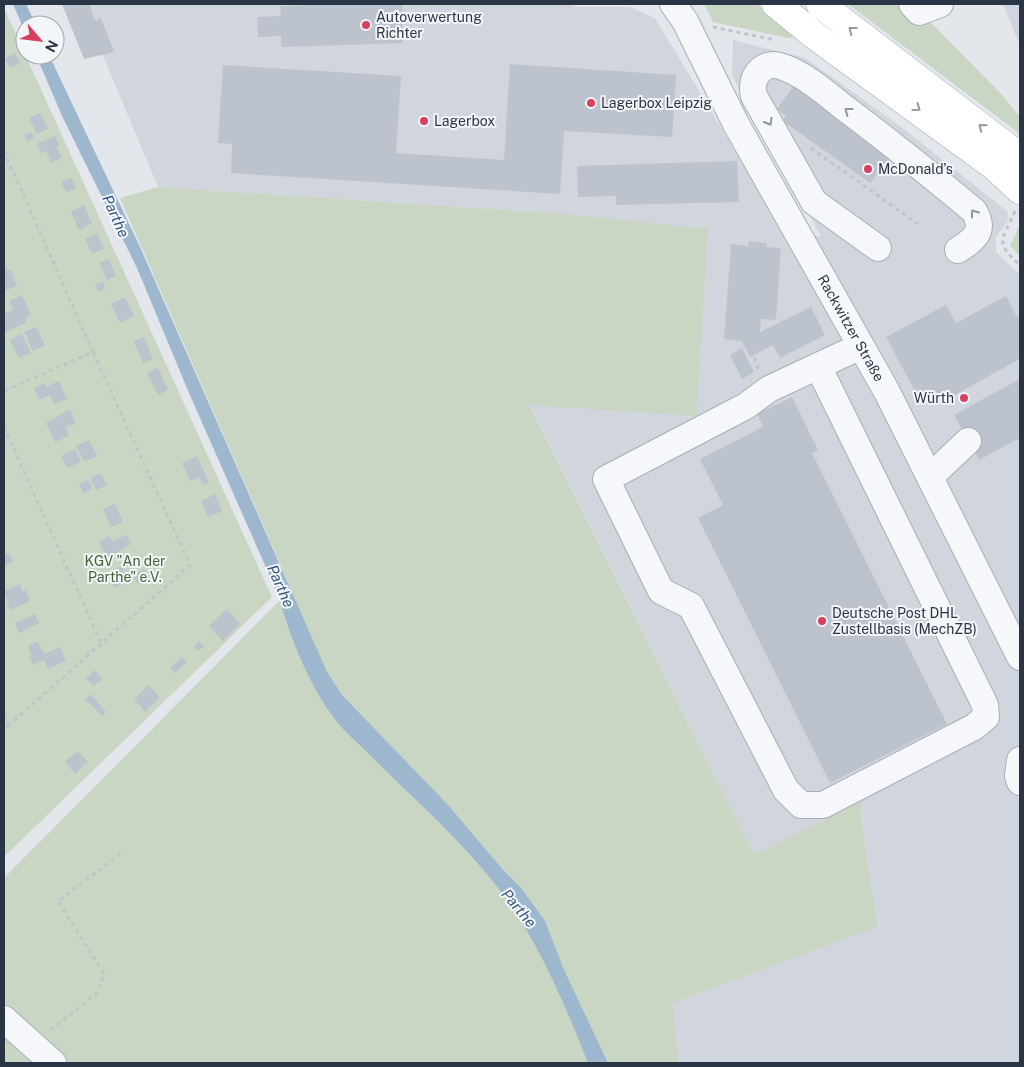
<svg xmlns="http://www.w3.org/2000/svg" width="1024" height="1067" viewBox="0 0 1024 1067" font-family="'Public Sans',sans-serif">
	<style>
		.built { fill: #d1d6de }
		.green { fill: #c9d6c3 }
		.water { fill: #9cb7ce }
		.building { fill: #bcc3cc }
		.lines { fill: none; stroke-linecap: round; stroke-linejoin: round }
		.minor-casing { stroke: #a7aeb7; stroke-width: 28 }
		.major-casing { stroke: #a1acb9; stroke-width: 29 }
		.path { stroke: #c1c5cb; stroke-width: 3; stroke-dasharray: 4 4; stroke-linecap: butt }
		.minor { stroke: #f6f7fa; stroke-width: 26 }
		.major { stroke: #fff; stroke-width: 28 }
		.oneway { stroke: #949aa2 }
		.oneway2 { stroke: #9096a0 }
		.poi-dot { fill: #d84060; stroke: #f3f6f9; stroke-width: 2 }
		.labels { text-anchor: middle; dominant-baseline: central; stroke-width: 4; stroke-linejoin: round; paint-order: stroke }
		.poi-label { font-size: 14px; fill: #293545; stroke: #f3f6f9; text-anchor: start }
		.street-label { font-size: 14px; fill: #293545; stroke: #f3f6f9 }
		.park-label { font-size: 14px; fill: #406235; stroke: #f3f6f9 }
		.water-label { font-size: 15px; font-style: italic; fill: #30567d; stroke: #f3f6f9 }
	</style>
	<rect width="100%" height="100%" fill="#e3e7ec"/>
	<path class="built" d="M71,4h501l3,3h55l25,11 131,217 35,1 -74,-130 -15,-31 1,-35 72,18 95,68 107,85 1,10 -12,16v15l24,23v788h-341l-8,-60 207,-76 -17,-107 1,-19 -107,54 -226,-451 24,-191 -395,-26 -55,-131z
		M1003,4h17v42z"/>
	<path class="green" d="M704,4h53l42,33 -11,1 -75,-16z
		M848,4h65l89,91 18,22v17z
		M4,8l268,589 -268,260z
		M158,187l395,26 155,16 -12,187 -167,-11 226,450 107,-54 -1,19 17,107 -206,76 7,60h-595l-1,-2 -2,2h-77v-185l287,-289 -171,-391z
		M1020,224v32l-10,-10z"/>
	<path class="water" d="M13,4h13l10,21h-11v7z
		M36,55h13l91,192 187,425 15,23 106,110 56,66 18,18 23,32 19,49 44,93h-20c-24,-61 -49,-121 -89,-174 -39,-51 -90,-94 -134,-139 -9,-9 -19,-17 -27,-27 -27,-33 -48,-85 -59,-126l-90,-204 -52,-125 -75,-152z"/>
	<path class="building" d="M62,4h27l6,17 6,-3 13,34 -30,7z
		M347,4h55l1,39 -122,4v-11l-23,1 -1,-20 24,-1 -1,-10z
		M15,53l5,10 -10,5 -5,-10z
		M510,64l166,11 -4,62 -108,-6 -4,63 -329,-21 1,-29 -14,-1 5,-78 178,11 -5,77 108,7z
		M795,84l100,65 -25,34 -87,-62 3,-5 -9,-7z
		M40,113l8,16 -11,5 -8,-16z
		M31,132l3,6 -6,4 -4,-7z
		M55,136l4,9 -3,1 6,12 -11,5 -5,-12 -5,2 -4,-9z
		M737,161l2,41 -123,3v-9l-38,1 -1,-31z
		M71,178l5,10 -10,4 -5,-10z
		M84,205l8,18 -13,7 -8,-18z
		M97,233l7,16 -12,5 -7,-15z
		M749,241l18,2 -1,4 15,1 -5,72 -15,-1 -1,13 51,-25 14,28 -45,23 -7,-13 -23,12 -8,-16 -18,-2 7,-95 17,2z
		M109,259l7,17 -9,4 -8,-17z
		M6,265l2,6 3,-1 6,16 -13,5v-25z
		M103,282l2,7 -7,3 -3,-7z
		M22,295l9,20 -6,3 2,4 -23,11v-19l9,-4 -4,-9z
		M1006,296l11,21 3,-1v43l-78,43 -7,-12 -16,9 -33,-62 60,-32 10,18z
		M125,297l9,19 -14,7 -9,-19z
		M36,327l9,18 -12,6 -9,-19z
		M22,334l9,19 -12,5 -9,-18z
		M144,337l9,22 -10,4 -9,-22z
		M742,348l12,24 -12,7 -12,-24z
		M158,368l10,22 -10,5 -11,-22z
		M1020,379v59l-41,22 -25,-45z
		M59,381l8,18 -13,5 -4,-9 -11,5 -5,-12 11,-5 1,4z
		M792,397l26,53 -6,3 135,271 -117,59 -132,-265 25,-13 -23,-46 63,-32 -6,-13z
		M70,409l6,14 -10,4 3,9 -14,6 -9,-19z
		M89,440l8,16 -13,6 -8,-16z
		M75,449l6,13 -14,6 -6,-12z
		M197,456l12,26 -6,3 -4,-8 -9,4 -8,-18z
		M101,473l6,12 -11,5 -6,-12z
		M89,480l3,9 -9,4 -4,-9z
		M215,494l7,17 -14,6 -7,-16z
		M115,504l8,18 -12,5 -8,-18z
		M127,535l4,9 -24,14 -8,-17 11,-5 2,5z
		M9,553l4,8 -9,6v-12z
		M122,566l5,16 -13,6 -6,-15z
		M144,569l5,8 -12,6 -4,-8z
		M20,584l3,7 3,-1 4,11 -20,9 -6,-19z
		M227,609l13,15 -17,17 -14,-15z
		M35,614l4,9 -20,10 -4,-10z
		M37,641l7,13 16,-7 6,14 -18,8 -4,-9 -11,5 -4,-9 3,-1 -4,-9z
		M199,641l5,5 -6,5 -4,-4z
		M182,657l5,5 -12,11 -5,-5z
		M95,670l7,9 -9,7 -7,-8z
		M149,685l11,13 -15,14 -11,-13z
		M91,694l15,18 -4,4 -17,-17z
		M78,751l10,11 -13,12 -10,-12z"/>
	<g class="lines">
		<defs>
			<g id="minor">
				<path id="s1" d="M673,4l12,17 51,103 151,268 133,265"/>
				<path d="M912,4l7,8 21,-8"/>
				<path d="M878,248l-64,-46 -60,-106c-5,-19 9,-37 29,-29 23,8 45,28 63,42 44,33 86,67 128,102 12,20 0,29 -16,39"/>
				<path d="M818,366l167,339 1,12 -12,10 -151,78h-22l-15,-15 -95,-184 -30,-15 -55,-112 140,-73 23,-17 92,-43"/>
				<path d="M930,477l38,-36"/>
				<path d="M1020,760l-2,16 2,6"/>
				<path d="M4,1019l49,44"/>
			</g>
			<path id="major" d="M776,4l38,31 180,131 26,24
				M820,4l200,153"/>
		</defs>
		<use href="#minor" class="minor-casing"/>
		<use href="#major" class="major-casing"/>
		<path class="path" d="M713,27l62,13
			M811,148l107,76
			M4,151l89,201 -89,39
			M1015,211c-13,30 -21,31 5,54
			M752,350l7,21
			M4,427l97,216
			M4,716l4,10 -4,3
			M8,726l182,-161 -97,-213
			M51,1030l46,-37 7,-19 -46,-73 65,-49"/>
		<use href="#minor" class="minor"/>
		<use href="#major" class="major"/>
	</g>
	<defs><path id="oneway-chevron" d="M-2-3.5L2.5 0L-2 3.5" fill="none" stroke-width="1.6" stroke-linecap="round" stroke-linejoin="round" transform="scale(1.25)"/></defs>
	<g class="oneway">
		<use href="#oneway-chevron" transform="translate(852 30) rotate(-142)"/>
		<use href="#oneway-chevron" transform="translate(917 108) rotate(36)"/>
		<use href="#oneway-chevron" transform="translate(982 127) rotate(-141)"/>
	</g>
	<g class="oneway2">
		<use href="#oneway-chevron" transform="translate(848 111) rotate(-143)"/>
		<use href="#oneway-chevron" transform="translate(769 122) rotate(60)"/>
		<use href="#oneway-chevron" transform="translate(974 213) rotate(-126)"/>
	</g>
	<g class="poi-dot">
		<circle cx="366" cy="25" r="5"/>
		<circle cx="591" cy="103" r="5"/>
		<circle cx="424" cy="121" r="5"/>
		<circle cx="868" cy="169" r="5"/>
		<circle cx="964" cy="398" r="5"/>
		<circle cx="822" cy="621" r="5"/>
	</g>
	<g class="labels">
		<g class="poi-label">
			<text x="376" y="17">Autoverwertung<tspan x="376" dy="16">Richter</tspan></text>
			<text x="601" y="103">Lagerbox Leipzig</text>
			<text x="434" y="121">Lagerbox</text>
			<text x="878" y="169">McDonald's</text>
			<text x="954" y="398" text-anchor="end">Würth</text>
			<text x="832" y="613">Deutsche Post DHL<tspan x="832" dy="16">Zustellbasis (MechZB)</tspan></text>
		</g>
		<g class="street-label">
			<text stroke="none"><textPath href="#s1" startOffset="370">Rackwitzer Straße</textPath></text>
		</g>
		<g class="park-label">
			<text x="125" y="561">KGV "An der<tspan x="125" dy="16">Parthe" e.V.</tspan></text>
		</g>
		<g class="water-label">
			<text transform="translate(116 216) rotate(66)">Parthe</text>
			<text transform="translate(281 586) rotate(66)">Parthe</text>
			<text transform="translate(519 908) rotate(50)">Parthe</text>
		</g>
	</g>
	<rect width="1024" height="1067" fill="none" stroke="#293545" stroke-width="10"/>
	<g transform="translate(40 40) rotate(118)"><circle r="24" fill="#f3f6f9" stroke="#a2a9b1"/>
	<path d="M0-4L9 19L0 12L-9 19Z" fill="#d84060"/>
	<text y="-8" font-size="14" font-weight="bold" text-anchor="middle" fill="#293545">N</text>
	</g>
</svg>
